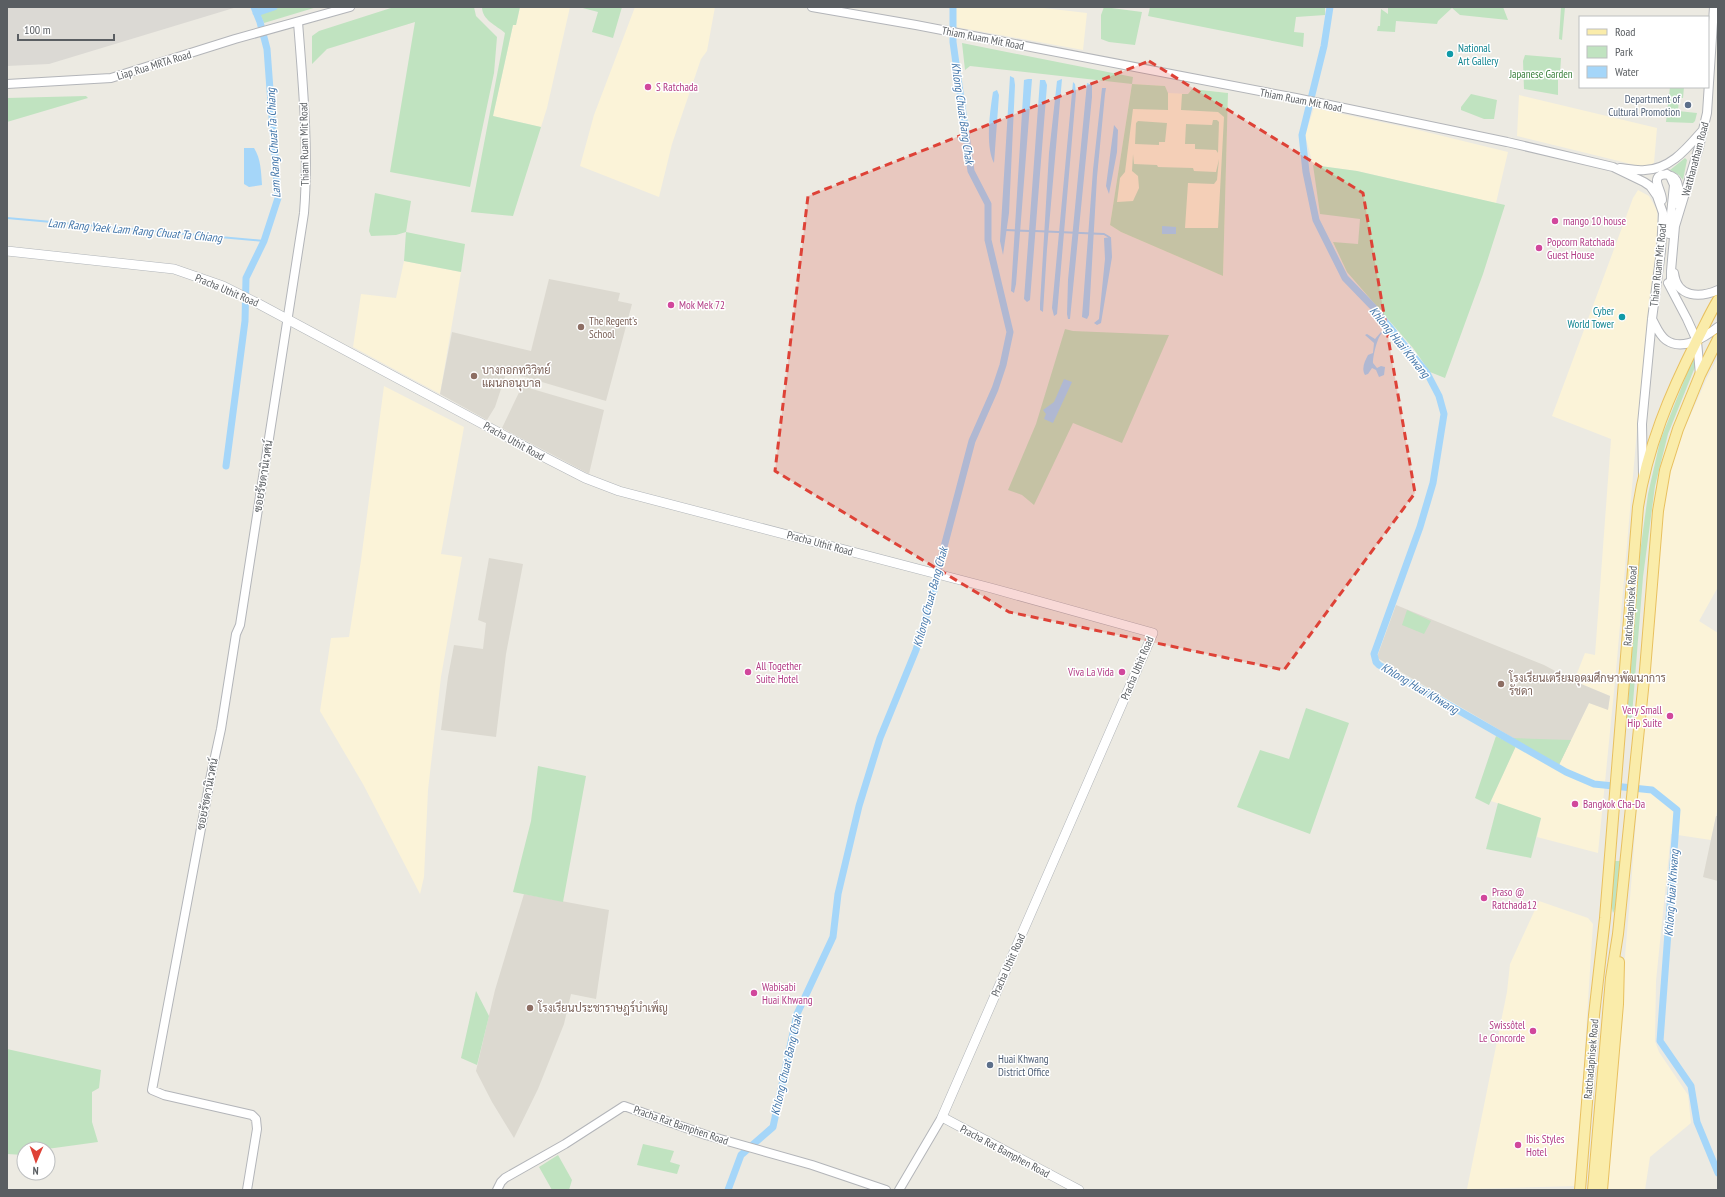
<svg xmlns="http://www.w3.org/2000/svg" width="1725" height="1197" viewBox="0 0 1725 1197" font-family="'PT Sans Narrow',Sarabun,sans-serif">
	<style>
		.commercial { fill: #fbf3d8 }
		.industrial { fill: #dbd9d4 }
		.education { fill: #dcd9d0 }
		.green { fill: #c0e3c0 }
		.water { fill: #a5d6f9 }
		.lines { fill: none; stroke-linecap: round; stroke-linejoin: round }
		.stream { stroke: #a5d6f9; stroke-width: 2 }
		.canal { stroke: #a5d6f9; stroke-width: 7 }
		.tertiary-casing { stroke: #b3b5b9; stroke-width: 10 }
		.secondary-casing { stroke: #b1b5b9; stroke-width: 10 }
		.primary-casing { stroke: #e8c05f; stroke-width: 12 }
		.tertiary { stroke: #fff; stroke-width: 8 }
		.secondary { stroke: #fff; stroke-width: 9 }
		.primary { stroke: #faecaa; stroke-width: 10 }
		.marked { fill: #de4237; fill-opacity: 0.2; stroke: #de4237; stroke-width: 3; stroke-dasharray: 8 5; stroke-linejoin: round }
		.culture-dot { fill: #0f9aa8; stroke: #fff; stroke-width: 1.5 }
		.hotel-dot { fill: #d1479c; stroke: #fff; stroke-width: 1.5 }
		.service-dot { fill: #5c6f8a; stroke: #fff; stroke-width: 1.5 }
		.education-dot { fill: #8d6e63; stroke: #fff; stroke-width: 1.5 }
		.labels { text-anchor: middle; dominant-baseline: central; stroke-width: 3; stroke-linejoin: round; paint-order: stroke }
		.street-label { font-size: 11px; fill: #5a5e62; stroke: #fff }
		.culture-label { font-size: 11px; fill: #0d838f; stroke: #fff; text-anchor: start }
		.park-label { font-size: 11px; fill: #3a813c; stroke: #fff }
		.hotel-label { font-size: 11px; fill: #b23c85; stroke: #fff; text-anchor: start }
		.service-label { font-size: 11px; fill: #4e5e75; stroke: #fff; text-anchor: end }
		.education-label { font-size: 11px; fill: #785e54; stroke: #fff; text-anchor: start }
		.water-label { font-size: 12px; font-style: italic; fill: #47a; stroke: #fff }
	</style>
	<rect width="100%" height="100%" fill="#eceae2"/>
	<path class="commercial" d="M520,7h50l-23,101 -6,19 -48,-11 20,-91h3z
		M635,7h80l-8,44 -6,8 -29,85 -13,53 -79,-31 14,-51z
		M955,7h80l52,6 -4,37 -127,-23z
		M1132,84l33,2 3,7 20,1 4,-5 36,4 -5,183 -102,-44 -11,-7z
		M1519,95l138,33 -3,35 -7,4 -8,-1 -122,-30z
		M1314,108l100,21 94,23 -12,51 -139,-32 -44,-6 -8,-30z
		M1638,190l11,6 8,14 1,19 -12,130 -9,71 -21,241 -18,182 -61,-16 4,-19 -50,-17 27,-60 41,23 30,-61 19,6 2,-13 -36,-15 11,-28 10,2 16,-216 -59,-23 81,-218z
		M404,261l57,11 -21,122 -87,-47 8,-53 35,4z
		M1718,357v230l-19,34 19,12v174l-7,33 -40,-6 -15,147 -1,60 4,11 29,43 3,28 -41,34 -5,33h-40l26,-304 26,-345 12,-72 8,-24 30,-67z
		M384,386l80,41 -23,127 21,3 -21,120 -13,113 -4,87 -4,17 -57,-110 -43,-73 11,-73 18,-1 12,-77z
		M1539,901l49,17 5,6 -17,262 -109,3 40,-197 3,-28z"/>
	<path class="industrial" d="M7,7h230l-188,57 -42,2z"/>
	<path class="education" d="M549,279l71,14 -2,8 14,3 -26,97 -81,-24 -19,-3 -11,33 -8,13 -47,-26 12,-62 79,19z
		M522,386l82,24 -15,64 -87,-46z
		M489,558l34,6 -17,90 -10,83 -55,-7 7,-53 6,-32 29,4 3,-26 -8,-3z
		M1396,605l148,60 30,16 36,15 -2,14 -19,-7 -30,62 -180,-106 -2,-2z
		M1716,816h2v65l-15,-4z
		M524,894l85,16 -13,89 -25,-5 -7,30 -26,65 -24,49 -22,-36 -16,-31 19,-81z"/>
	<path class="green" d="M257,7h60l-53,16z
		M394,7h80l2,9 21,21 -3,36 -24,114 -80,-15 25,-150 -88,27 -15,15v-28l7,-5z
		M482,7h38l-4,18h-3l-20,91 48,11 -28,89 -42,-4 34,-179c-9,-8 -23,-13 -23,-26z
		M579,7h43l-9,31 -21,-6 6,-20z
		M1104,7l38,5 -7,33 -26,-3 -8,-3v-24z
		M1150,7h175v8l-29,2 -2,15 10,1 -1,14 -155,-31z
		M1388,7h115l5,13 -48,-5 -8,-7 -14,13 -1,3 -41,-3 -1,11 -18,-1 1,-5h2l1,-17 7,5z
		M1561,7h4l-3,33 -3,-1z
		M962,43l171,34 -1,7 33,2 3,7v17l-35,-1 -8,63 -5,6 -3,24 16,-1 6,-13 -1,-12 -6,-5 1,-17 1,10 23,1 1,2 35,1 1,3 22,1 3,-13 -2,21 -3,4 -26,-1 -3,45h33l6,-111 -6,-5 -37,-2 1,-16h6l4,-5 36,4 -5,183 -102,-44 -11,-7 22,-141 -162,-18 -5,4z
		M1525,55l36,3 -1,16 -2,1v20l-34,-6 -1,-28z
		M1670,87h14l-1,11h-4l-1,13 19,2 -2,8 -2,2 -27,-1z
		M1471,94l26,6 -3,19h-10l-23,-9v-3z
		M86,96l2,2 -81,24v-24z
		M1213,120h4l2,2 -1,31 -2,-3 -21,-1v-5h-10l1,-20 26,1z
		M1138,121l29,2 -2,19h-6v3l-24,-1 1,-21z
		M1685,158l2,2 -4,20 -4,-5 -9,-5z
		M1313,165l44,6 148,34 -22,69 -38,104 -15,-6 -17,-24 -66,-76 -14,-30 25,2 2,-25 -40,-5z
		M375,193l36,8 -5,31 59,12 -4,28 -57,-11 2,-29 -10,3 -25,1 -2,-5z
		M1065,329l8,2 96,4 -47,108 -49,-20 -39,82 -12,-10 -14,-5 28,-66z
		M1693,358l2,3v6l-27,67 -13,52 -12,91 -12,151h-5l14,-175 8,-59 12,-53z
		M1407,610l24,11 -7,13 -22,-9z
		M1306,708l43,15 -39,111 -73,-27 23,-57 29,9z
		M1496,736l20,10 -27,59 -14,-7z
		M1512,738l59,2 -12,25z
		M538,766l48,10 -23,126 -50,-10 18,-71z
		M1498,803l43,15 -10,40 -45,-9z
		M1614,861h6l-5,48 -2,4 -2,-9z
		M476,991l13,25 -12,49 -16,-7z
		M7,1049l94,21 -2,18 -7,4v30l6,20 -51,7h-23v6l-17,-1z
		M643,1144l31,7 -4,11 10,3 -3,9 -40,-9z
		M558,1155l14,25 -3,10h-17l-13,-23z"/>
	<path class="water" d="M1010,76l4,2 1,7 -6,128 -6,42 -3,-14z
		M1028,79h4l-16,205 -2,9 -3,-2 13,-211z
		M1062,79l-15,170 -4,63 -3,-2v-6l9,-151 8,-72z
		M1040,80h5l2,5 -17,215 -3,2 -3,-3z
		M1073,82l2,2 1,9 -19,221 -3,2 -2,-8z
		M1087,83l5,2v12l-22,222h-2l-1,-5 1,-34z
		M1102,88h4l-1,6 -8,83 -8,138 -2,4 -5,-2 11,-147z
		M997,90l2,5 -5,68c-9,-17 -4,-52 -1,-71z
		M1114,125l4,5 -1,22 -8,42 -3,-8z
		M244,148h10c7,11 7,24 8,37l-13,2 -5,-3z
		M1162,226l14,1v7h-14z
		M1111,237l1,20 -11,66 -4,2 -3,-2 5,-4 6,-60 -1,-21z
		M1381,332l1,1c-5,5 -9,23 -9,30l4,5 4,-2 4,1 -1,8 -5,2 -3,-7 -4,-2 -4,6 -3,1c-4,-7 0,-14 3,-20l5,-2 1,-10 -9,-8 2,-1 8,5z
		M1064,379l8,3 -19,41 -9,-4 2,-5 -3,-4 11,-8z"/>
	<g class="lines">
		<path class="stream" d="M7,218l257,23
			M1005,230l25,1
			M1035,231l69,3 5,3"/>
		<path class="canal" d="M1330,7l-6,39 -22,89 4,37 10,48 29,58 29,30 53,65 12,23 5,18 -11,69 -13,44 -46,127 2,8 3,3 187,107 28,12 58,6 25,20 -17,231 31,45 6,36 21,51
			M256,13l18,-6
			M226,466l19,-145 1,-43 18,-37 14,-43 -11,-149 -7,-27 -6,-15
			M728,1190l13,-35 32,-28 24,-113 36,-77 5,-43 21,-88 21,-68 36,-88 20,-66 4,-22 32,-121 23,-52 8,-24 7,-33 -22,-92v-36l-17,-33 -18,-129v-35"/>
		<defs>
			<path id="tertiary" d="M812,7l104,18 380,73 211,44 106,25 31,15 6,4 7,10 6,17 -2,38 -9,68 -10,105 1,50
				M7,84l104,-6 124,-39 115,-32
				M1620,168c8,1 17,3 25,2 26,-1 42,-22 58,-40
				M1667,174l3,2 4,9 -5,49
				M1662,200c0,-6 -4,-12 -5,-18 -1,-11 16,-8 19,-2 4,7 3,17 3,25
				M1674,273c3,25 26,25 44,17
				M1668,283l19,36 10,22 3,34
				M1671,288v-17l4,-45 24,-79 8,-34 7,-106
				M1652,319c4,7 7,16 14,21 17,12 39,-3 52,-13
				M247,1190l10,-61 -1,-10 -4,-4 -88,-20 -12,-5 59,-315 10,-46 15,-95 4,-9 64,-412c5,-63 -1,-127 -6,-191
				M497,1190l4,-8 4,-4 60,-34 59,-38 82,29 106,30 74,25
				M899,1190l43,-73"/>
			<path id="secondary" d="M7,251l167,18 49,17 36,18 289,155 37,19 34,13 372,97 162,45 -211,484 137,73"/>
			<path id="primary" d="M1580,1190l14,-175 11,-97 33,-411c9,-59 32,-114 59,-167 7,-13 13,-27 21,-40
				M1593,1190l18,-212 7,-44 27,-264 13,-159 7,-41 13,-41 22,-54 18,-36
				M1602,1190l16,-186 1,-42"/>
		</defs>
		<use href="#tertiary" class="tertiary-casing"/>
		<use href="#secondary" class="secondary-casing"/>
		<use href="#primary" class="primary-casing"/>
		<use href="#tertiary" class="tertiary"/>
		<use href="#secondary" class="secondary"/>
		<use href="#primary" class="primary"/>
	</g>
	<path class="marked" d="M1149,61l214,132 52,300 -131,177 -275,-58 -234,-141 33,-275z"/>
	<g class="culture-dot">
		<circle cx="1450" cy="54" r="4"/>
		<circle cx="1622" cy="317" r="4"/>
	</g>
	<g class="hotel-dot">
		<circle cx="648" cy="87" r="4"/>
		<circle cx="1555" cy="221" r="4"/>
		<circle cx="1539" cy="248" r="4"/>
		<circle cx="671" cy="305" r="4"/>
		<circle cx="748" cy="672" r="4"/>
		<circle cx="1122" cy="672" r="4"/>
		<circle cx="1670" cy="716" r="4"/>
		<circle cx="1575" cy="804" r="4"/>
		<circle cx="1484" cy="898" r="4"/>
		<circle cx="754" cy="993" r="4"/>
		<circle cx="1533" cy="1031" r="4"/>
		<circle cx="1518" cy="1145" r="4"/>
	</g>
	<g class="service-dot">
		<circle cx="1688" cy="105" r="4"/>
		<circle cx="990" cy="1065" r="4"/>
	</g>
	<g class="education-dot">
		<circle cx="581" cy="327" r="4"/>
		<circle cx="474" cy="376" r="4"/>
		<circle cx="1501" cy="684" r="4"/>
		<circle cx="530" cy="1008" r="4"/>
	</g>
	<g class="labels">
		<g class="street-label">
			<text transform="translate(983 38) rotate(11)">Thiam Ruam Mit Road</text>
			<text transform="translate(154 65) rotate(-17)">Liap Rua MRTA Road</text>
			<text transform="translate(1301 100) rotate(11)">Thiam Ruam Mit Road</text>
			<text transform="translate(304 144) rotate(-91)">Thiam Ruam Mit Road</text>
			<text transform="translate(1695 159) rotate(-75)">Watthanatham Road</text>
			<text transform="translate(1658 265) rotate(-84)">Thiam Ruam Mit Road</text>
			<text transform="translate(227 290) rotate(23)">Pracha Uthit Road</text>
			<text transform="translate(514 441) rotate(29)">Pracha Uthit Road</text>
			<text transform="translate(263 476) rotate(-81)">ซอยรัชดานิเวศน์</text>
			<text transform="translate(820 543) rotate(15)">Pracha Uthit Road</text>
			<text transform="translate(1630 606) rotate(-86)">Ratchadaphisek Road</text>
			<text transform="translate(1137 668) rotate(-67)">Pracha Uthit Road</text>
			<text transform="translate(207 794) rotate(-79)">ซอยรัชดานิเวศน์</text>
			<text transform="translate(1008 965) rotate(-66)">Pracha Uthit Road</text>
			<text transform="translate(1591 1059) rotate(-85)">Ratchadaphisek Road</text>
			<text transform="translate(681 1125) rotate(19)">Pracha Rat Bamphen Road</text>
			<text transform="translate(1005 1151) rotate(28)">Pracha Rat Bamphen Road</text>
		</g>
		<g class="culture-label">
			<text x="1458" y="48">National<tspan x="1458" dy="13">Art Gallery</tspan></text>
			<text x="1614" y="311" text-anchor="end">Cyber<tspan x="1614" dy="13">World Tower</tspan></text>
		</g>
		<g class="park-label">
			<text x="1541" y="74">Japanese Garden</text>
		</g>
		<g class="hotel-label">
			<text x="656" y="87">S Ratchada</text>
			<text x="1563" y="221">mango 10 house</text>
			<text x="1547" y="242">Popcorn Ratchada<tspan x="1547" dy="13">Guest House</tspan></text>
			<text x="679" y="305">Mok Mek 72</text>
			<text x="756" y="666">All Together<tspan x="756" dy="13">Suite Hotel</tspan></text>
			<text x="1114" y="672" text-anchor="end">Viva La Vida</text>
			<text x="1662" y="710" text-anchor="end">Very Small<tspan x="1662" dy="13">Hip Suite</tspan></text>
			<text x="1583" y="804">Bangkok Cha-Da</text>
			<text x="1492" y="892">Praso @<tspan x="1492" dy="13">Ratchada12</tspan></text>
			<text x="762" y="987">Wabisabi<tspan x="762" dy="13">Huai Khwang</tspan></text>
			<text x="1525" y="1025" text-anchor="end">Swissôtel<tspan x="1525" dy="13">Le Concorde</tspan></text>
			<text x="1526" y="1139">Ibis Styles<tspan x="1526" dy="13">Hotel</tspan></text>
		</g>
		<g class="service-label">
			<text x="1680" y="99">Department of<tspan x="1680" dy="13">Cultural Promotion</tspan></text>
			<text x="998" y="1059" text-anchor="start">Huai Khwang<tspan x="998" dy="13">District Office</tspan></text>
		</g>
		<g class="education-label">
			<text x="589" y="321">The Regent's<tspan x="589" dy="13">School</tspan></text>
			<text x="482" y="370">บางกอกทวิวิทย์<tspan x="482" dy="13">แผนกอนุบาล</tspan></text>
			<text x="1509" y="678">โรงเรียนเตรียมอุดมศึกษาพัฒนาการ<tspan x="1509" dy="13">รัชดา</tspan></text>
			<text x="538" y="1008">โรงเรียนประชาราษฎร์บำเพ็ญ</text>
		</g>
		<g class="water-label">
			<text transform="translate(963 113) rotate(82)">Khlong Chuat Bang Chak</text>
			<text transform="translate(273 143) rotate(-93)">Lam Rang Chuat Ta Chiang</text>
			<text transform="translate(135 230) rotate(5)">Lam Rang Yaek Lam Rang Chuat Ta Chiang</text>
			<text transform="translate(1400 342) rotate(51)">Khlong Huai Khwang</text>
			<text transform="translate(930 597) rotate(-75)">Khlong Chuat Bang Chak</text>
			<text transform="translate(1420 688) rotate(31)">Khlong Huai Khwang</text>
			<text transform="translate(1671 893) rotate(-86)">Khlong Huai Khwang</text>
			<text transform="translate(786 1065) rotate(-77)">Khlong Chuat Bang Chak</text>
		</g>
	</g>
	<rect width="1725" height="1197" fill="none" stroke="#5a5e62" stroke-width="16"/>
	<rect x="1579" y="16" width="130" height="72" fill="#ffffff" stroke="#bdbfc0"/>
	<rect x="1587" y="29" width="20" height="6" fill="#faecaa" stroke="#bdbfc0"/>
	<text x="1615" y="36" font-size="12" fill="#5a5e62">Road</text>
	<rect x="1587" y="46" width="20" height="12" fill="#c0e3c0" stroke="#bdbfc0"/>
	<text x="1615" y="56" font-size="12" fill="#5a5e62">Park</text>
	<rect x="1587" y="66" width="20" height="12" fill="#a5d6f9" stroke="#bdbfc0"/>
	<text x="1615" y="76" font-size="12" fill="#5a5e62">Water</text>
	<g transform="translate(36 1161) rotate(182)"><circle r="19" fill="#ffffff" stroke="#bdbfc0"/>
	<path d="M0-3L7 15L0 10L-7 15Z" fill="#de4237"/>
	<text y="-6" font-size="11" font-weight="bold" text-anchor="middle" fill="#5a5e62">N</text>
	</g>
	<path d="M18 34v6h96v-6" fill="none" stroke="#5a5e62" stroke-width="2"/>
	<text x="24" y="34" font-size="12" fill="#5a5e62" stroke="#ffffff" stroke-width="3" paint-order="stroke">100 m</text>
</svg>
